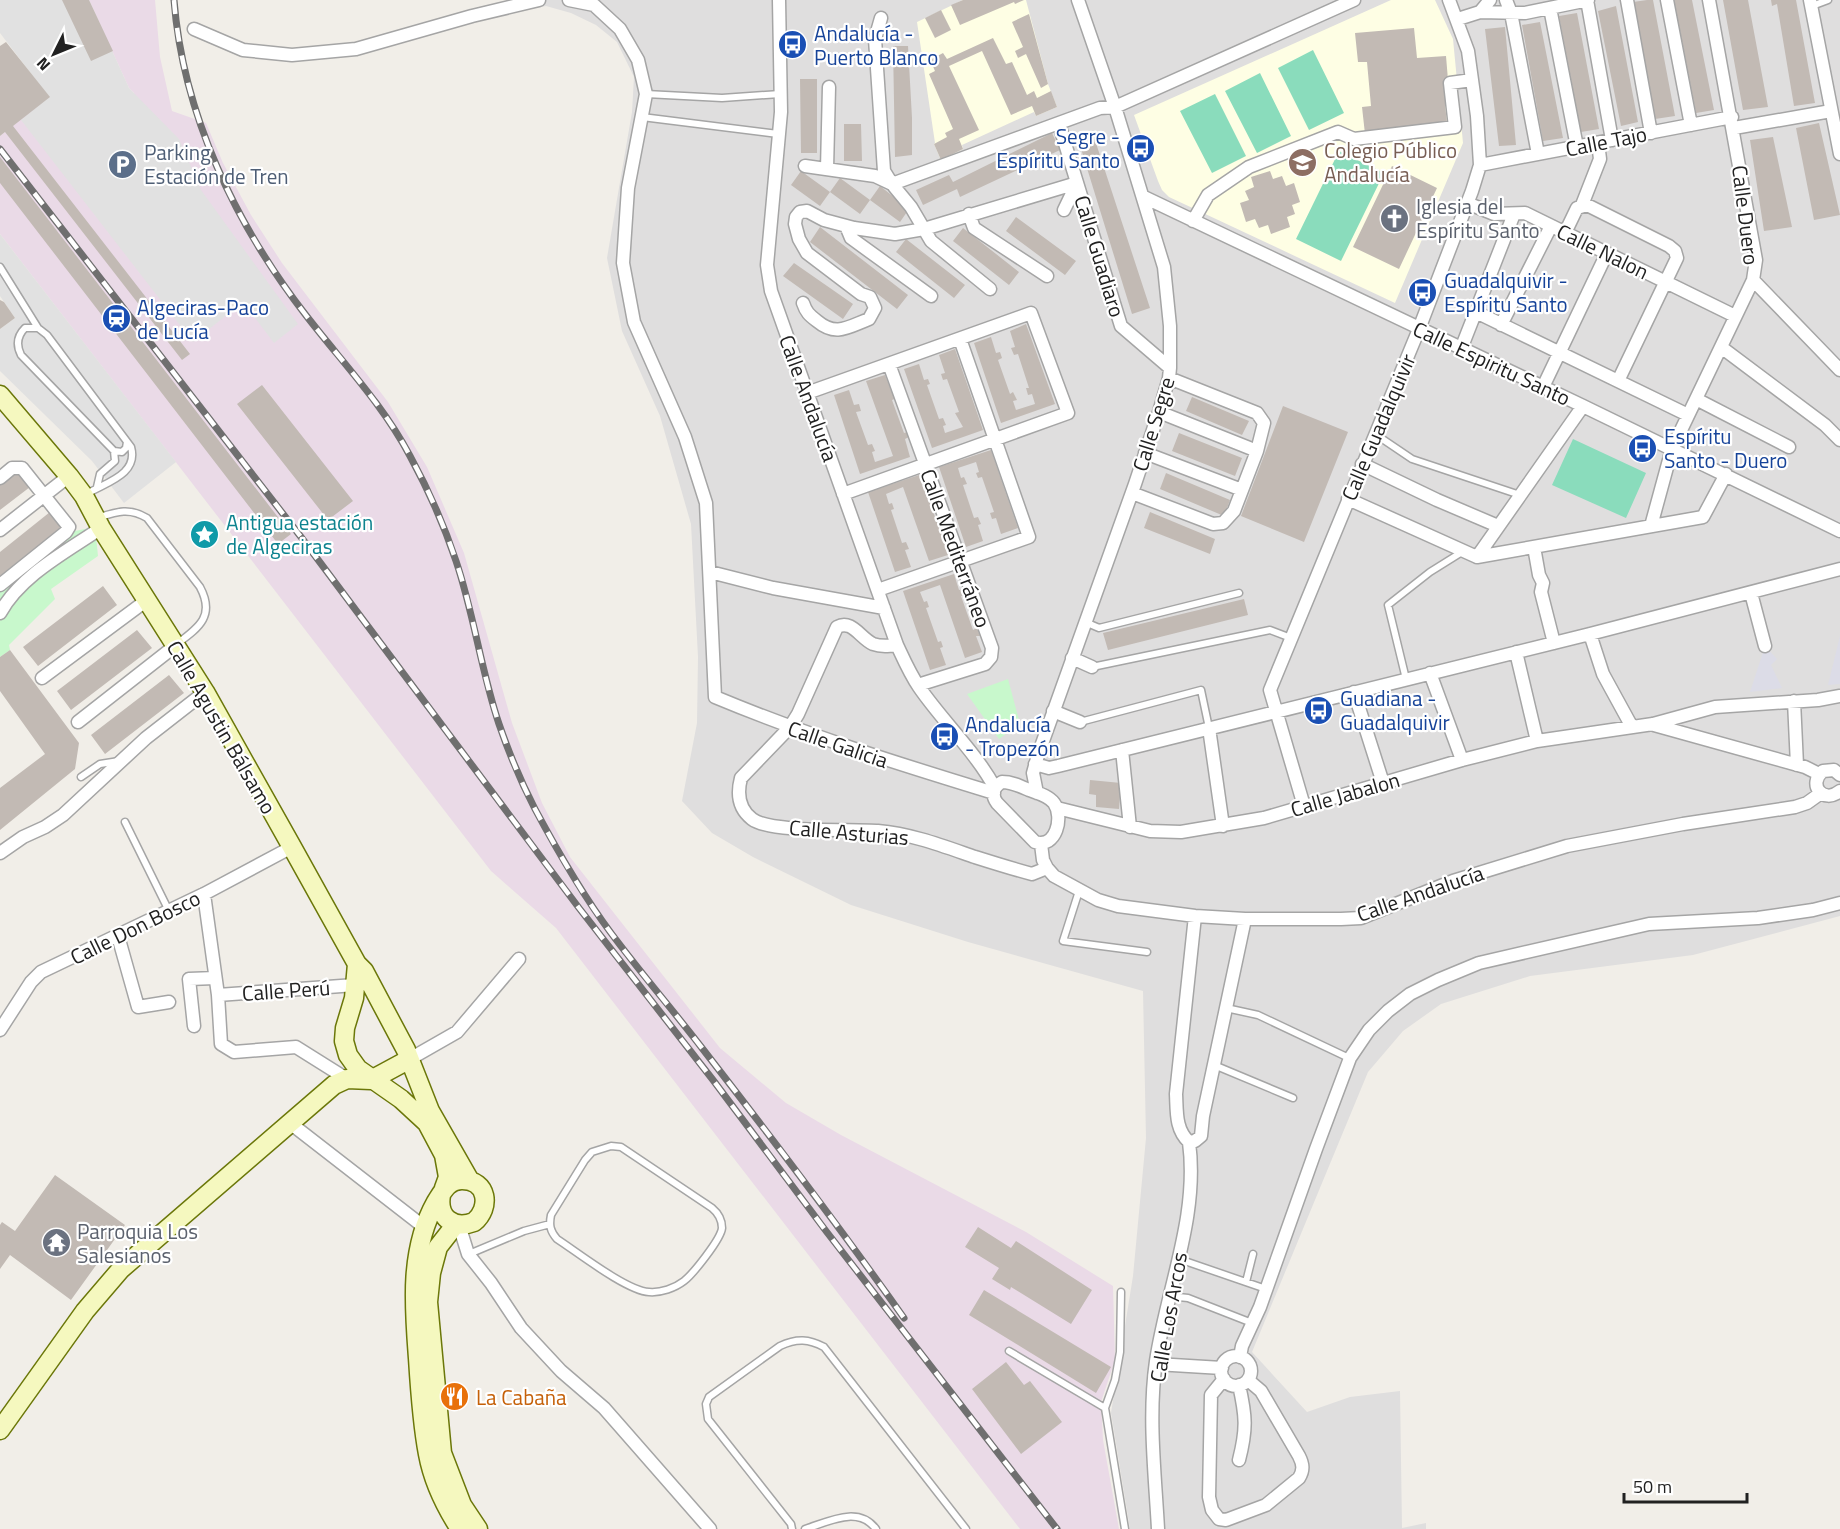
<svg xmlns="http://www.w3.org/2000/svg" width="1840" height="1529" viewBox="0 0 1840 1529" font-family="'Titillium Web',sans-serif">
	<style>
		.residential { fill: #dfdede }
		.industrial { fill: #eadae7 }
		.education { fill: #fefee4 }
		.park { fill: #c8f8cc }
		.pitch { fill: #8adcbc }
		.parking { fill: #e1e1e1 }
		.plaza { fill: #dcdce7 }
		.building { fill: #c2bab4 }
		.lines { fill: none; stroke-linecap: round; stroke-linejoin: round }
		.lane-casing { stroke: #a5a5a5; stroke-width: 9 }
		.street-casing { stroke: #a5a5a5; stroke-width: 15 }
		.secondary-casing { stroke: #6b7709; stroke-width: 21 }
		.lane { stroke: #fff; stroke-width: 6 }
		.street { stroke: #fff; stroke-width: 12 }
		.secondary { stroke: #f5f8bf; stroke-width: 18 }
		.rail-casing { stroke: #6f6f6f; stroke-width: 7 }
		.rail { stroke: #fff; stroke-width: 4.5; stroke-dasharray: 14; stroke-linecap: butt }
		.labels { text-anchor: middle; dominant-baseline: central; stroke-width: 4.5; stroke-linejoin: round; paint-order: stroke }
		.transit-label { font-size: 21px; fill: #164399; stroke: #fff; text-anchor: start }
		.street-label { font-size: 21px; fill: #212121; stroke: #fff }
		.education-label { font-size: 21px; fill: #785e54; stroke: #fff; text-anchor: start }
		.service-label { font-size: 21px; fill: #4e5e75; stroke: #fff; text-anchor: start }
		.worship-label { font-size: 21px; fill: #5b616d; stroke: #fff; text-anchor: start }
		.culture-label { font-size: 21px; fill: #0d838f; stroke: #fff; text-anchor: start }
		.food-label { font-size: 21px; fill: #c56008; stroke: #fff; text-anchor: start }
	</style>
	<rect width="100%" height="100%" fill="#f1eee8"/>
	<path class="residential" d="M517,0h1323v916l-147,39 -163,21 -89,28 -38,27 -35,41 -116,280 55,60 43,-15 50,-6 2,137 24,-5v6h-296l-19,-116 22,-137 13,-138 -3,-147 -175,-49 -117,-37 -98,-48 -41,-24 -30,-32 15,-78 1,-66 -7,-133 -31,-108 -38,-85 -15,-73 25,-146 2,-35 -17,-35 -21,-17 -25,-12 -25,-7 -26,5z"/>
	<path class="industrial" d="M89,0h66l5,57 12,54 34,12 17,40 28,52 31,48 106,139 39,65 37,86 48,170 30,80 28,54 150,191 66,55 55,32 185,97 87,54 2,74 -14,42 2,38 16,89h-99l-464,-601 -65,-57 -491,-637v-98l59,-47 75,4 -5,-5z"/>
	<path class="education" d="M963,0h63l22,84 9,23 -21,9 -2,-4 -72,33 1,4 -22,11 -7,-16 1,-1 -18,-121z
		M1391,0h44l18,39 10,104 -68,160 -226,-106 -7,-7 -4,-9 -24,-66z"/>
	<path class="park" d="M95,527l3,29 -47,33 4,10 -46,46 1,5 -10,7v-68l75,-58z
		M1008,679l12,45 -21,15 -32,-45z"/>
	<path class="pitch" d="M1313,50l31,63 -35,17 -31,-62z
		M1260,73l31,63 -34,17 -32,-62z
		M1215,94l31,62 -34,17 -32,-62z
		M1339,151l45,22 -43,88 -45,-22z
		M1573,439l73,34 -20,45 -74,-33z"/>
	<path class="parking" d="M0,0h89l40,88 50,51 22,51 97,134 -24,19 -31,-41 -50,40 -172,-222 28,-23 -49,-64z
		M0,234l176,228 -52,41 -32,-42 -92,-90v-42l15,-11 -15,-22z"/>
	<path class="plaza" d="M1840,636v48l-12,1z
		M1765,646l12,13 -6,6 11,23 -32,4z"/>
	<path class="building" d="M62,0h27l24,51 -22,10z
		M963,0h61l-9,4 -1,-2 -54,23 -9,-20z
		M1647,0h6l22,116 -20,3 -22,-117z
		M1674,0h18l22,110 -18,3z
		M1723,0h25l20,107 -25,3z
		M1771,0h25l19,103 -21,3 -17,-102 -5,2z
		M1616,6l22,116 -17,4 -23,-115z
		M941,10l10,20 -16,8 -10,-20z
		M1577,13l22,116 -18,3 -22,-116z
		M1029,14l19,70 -7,4 -15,-34 -8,4 -3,-7 8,-4 -11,-25z
		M1540,22l23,116 -20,3 -21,-116z
		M1505,27l11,118 -17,1 -14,-117z
		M1414,28l3,30 29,-2 4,48 -5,1 2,18 -82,11 -3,-27 9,-1 -4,-44h-9l-3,-29z
		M993,38l13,26 6,-2 15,33 7,-4 3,7 14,-7 6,16 -21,9 -4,-10 -21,9 -29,-64 -33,15 30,64 -20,9 4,10 -22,11 -7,-16 13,-7 -2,-4 8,-4 -24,-55 6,-3 -5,-11 13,-7 4,6z
		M6,42l44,55 -37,29 177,228 -8,6 -177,-228 -5,4v-90z
		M893,46h15l4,72v37l-17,2z
		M800,79h17v74h-16z
		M1819,123l21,92 -26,5 -18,-92z
		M844,124h17l1,37h-18z
		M1052,133l8,17 -100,47 -3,-8 -34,16 -7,-15 33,-15 4,7z
		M1093,134l57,174 -18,6 -54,-175z
		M1773,137l19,90 -28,4 -14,-91z
		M0,157l291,377 -13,10 -278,-361z
		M1392,166l45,22 -38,81 -46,-22z
		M801,171l29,21 -10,14 -29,-21z
		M1270,171l3,8 9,-3 4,10 8,-3 6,19 -8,3 3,9 -8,3 3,10 -19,7 -3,-9 -9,3 -4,-9 -9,3 -6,-19 9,-3 -4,-9 9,-4 -3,-10z
		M840,178l30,22 -10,14 -30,-22z
		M880,186l29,23 -9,13 -30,-22z
		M1016,217l60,44 -11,14 -59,-44z
		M820,227l88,68 -11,14 -87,-67z
		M963,228l56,44 -10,13 -56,-44z
		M906,239l59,46 -11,13 -58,-46z
		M794,263l59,41 -10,15 -60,-43z
		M0,300l4,2 11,16 -15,11z
		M1026,324l29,80 -54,19 -27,-80 17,-6 5,16 4,-1 2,6 -4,2 12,34 3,-2 4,8 -4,1 3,9 19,-6 -3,-10 -4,1 -2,-7h3l-11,-34 -4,1 -3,-7 4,-1 -5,-16z
		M955,349l28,81 -51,18 -28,-79 15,-5 5,16 4,-1 2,5 -3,1 12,34 4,-1 3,7 -3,1 2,7 18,-6 -8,-14 4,-1 -12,-33 -4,1 -2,-6 4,-1 -6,-18z
		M885,375l6,15 3,-1 3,9 -5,2 12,33 3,-1 2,5 -4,2 5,18 -50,17 -26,-79 15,-5 5,15 5,-1 2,7 -5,1 12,33 4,-1 3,7 -3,1 3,10 18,-6 -27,-75z
		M262,385l91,116 -25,19 -91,-116z
		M1192,397l57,24 -7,14 -56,-24z
		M1283,406l65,26 -44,110 -63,-26z
		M1179,433l63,25 -7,18 -63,-25z
		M991,450l27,78 -17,6 -5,-16 -4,1 -2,-6 4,-1 -12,-35 -4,1 -2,-5 3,-1 -3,-10 -18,6 3,10 3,-1 3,7 -4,1 11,33 4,-1 3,7 -3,1 5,16 -17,6 -27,-80z
		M17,471l13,16 -30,23v-26z
		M1166,473l64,27 -6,16 -64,-27z
		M919,475l5,16 4,-2 3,7 -3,1 12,34 4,-2 3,9 -4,1 5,16 -19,6 -26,-74 -17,7 3,10 3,-1 2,6 -3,1 11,33 4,-1 3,7 -4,1 6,17 -16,5 -27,-80z
		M50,512l13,16 -63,49v-25z
		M1150,512l65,27 -5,15 -66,-26z
		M954,574l5,16 4,-1 2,6 -4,1 12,34 4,-2 3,8h-4l6,16 -17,6 -25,-73 -20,7 4,10 3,-1 2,6 -3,1 12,34 3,-1 2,6 -3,1 6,17 -16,5 -27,-79z
		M103,586l14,19 -79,61 -15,-19z
		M1244,599l4,16 -140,35 -5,-17z
		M137,630l15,18 -81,62 -14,-19z
		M10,650l69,93 -4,26 -75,61v-42l45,-34 -45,-63v-34z
		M169,675l15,18 -79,61 -14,-19z
		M1090,780l31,3 -2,26 -23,-2v-12l-7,-1z
		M55,1175l70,50 -54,75 -61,-45 -10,14v-44l2,-3 13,9z
		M978,1227l33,21 5,-7 76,49 -21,34 -60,-37 -1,3 -18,-11 7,-11 -34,-21z
		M984,1290l127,77 -15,26 -127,-78z
		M1006,1362l18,23 6,-4 32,41 -41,32 -49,-65z"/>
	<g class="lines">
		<defs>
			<path id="lane" d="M1812,6l16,-6
				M646,94l76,4 58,-4
				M642,117l136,17
				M0,267l38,61
				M1375,434l37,25 108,36
				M114,451l8,1 4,-4 1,-6
				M87,494c17,-11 52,-19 44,-47l-84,-112 -9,-7h-13c-8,8 -9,17 -4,27l93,96 1,10 -15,13 -3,13
				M97,518c19,-6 32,-11 50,0l53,69c15,28 0,40 -22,56
				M1085,622l14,6 140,-35
				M1092,667l178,-37 21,8
				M1406,679l-18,-74 42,-33 32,-20
				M1080,722l121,-32 8,38
				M81,777l19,-13 19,-3
				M125,822l44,89
				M1079,891l-16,50 84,11
				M1226,1008l32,7 91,43
				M1214,1065l79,33
				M611,1146l10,1 91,61c6,5 10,12 10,20 -1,11 -29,46 -38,53 -9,7 -23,12 -35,11 -22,-1 -72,-40 -92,-53 -7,-8 -8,-14 -6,-24l34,-55 7,-8z
				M469,1254l55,-23 26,-7
				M1179,1259l87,30
				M1246,1282l7,-28
				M1121,1292l-1,60 -5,28 -10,28 20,121
				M1169,1296l19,2 64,25
				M1009,1351l96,57
				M792,1529l-1,-5 -83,-105 -2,-15 3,-7 71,-51c17,-8 29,-7 44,1l142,182
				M805,1529c23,-7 53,-24 71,0"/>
			<path id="street" d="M569,0l25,5 26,24 18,31 8,34 -18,94 -5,75 11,59 51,115 21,66 9,194c91,38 184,67 279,96
				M779,0l2,112 -14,153 4,26 126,354c7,15 13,29 22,42 24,35 56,64 76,101
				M1506,0l5,13 27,141
				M1587,0l25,140
				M1627,0l24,133
				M1667,0l24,125
				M1810,0l30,154
				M1550,8l27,139
				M1480,12l10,-12
				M881,18l-6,21 9,132 8,13 19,23 20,34 59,48
				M1458,19l22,-7 45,1 63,-13
				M194,29l49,21 49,5 64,-6 116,-33 67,-16
				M1059,124l62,202 49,42
				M1734,128l97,-17
				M1480,165l252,-48
				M805,166l70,10 17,8 208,-76 15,-1 239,-107
				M827,169l2,-82
				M1144,197l439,209 257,125
				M1467,203l27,11 31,-1 210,103
				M1582,205l18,-46 -2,-16
				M1064,210l13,-27
				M969,214l5,14 73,48
				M1193,221l15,-26 41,-28 89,-35 16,7 101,-12 -5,-44 22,-3
				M846,226l5,12 80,58
				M1565,233l12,-25 10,-3 82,41 6,5 2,7 -59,123
				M1753,280l87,90
				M803,303c3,9 6,12 14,18 19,16 31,6 52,-2l6,-11 -5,-11 -9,-3 -54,-41 -8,-14 -4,-15 1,-7 4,-5 7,-1 17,9 30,8 41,6 29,-5 153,-46
				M1476,312l212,103
				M1501,325l50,-99
				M1721,347l104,78 15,15
				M1461,349l53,-135
				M889,364l103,284 -1,9 -6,7 -67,21
				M1543,387l64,-134
				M807,393l224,-80 37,100 -225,81
				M1696,399l93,48
				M1159,412l98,39
				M1145,453l97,37
				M1362,464l75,36 61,26
				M0,478l12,-10h10l47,59 -3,5 -66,53
				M1132,493l81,31 10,-1 11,-12 23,-60 7,-28 -7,-10 -88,-35
				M1348,499l129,58 226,-40 23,-43
				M1651,526l21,-77 81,-169 3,-20 -47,-260
				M0,530l69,-54
				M1534,547l5,28 4,8 -2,9 13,51
				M1477,557l106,-151
				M710,572l63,16 111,20
				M878,590l151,-53 -69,-198
				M1751,593l14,53
				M0,613c21,-38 66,-61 101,-85
				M1590,634l13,40 29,53
				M897,645c-8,1 -16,2 -24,-1 -13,-6 -21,-25 -36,-17l-39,87 -8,13 -49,51c-4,15 -3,30 11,41 18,14 100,10 126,12 34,3 65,15 97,26 19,6 38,12 57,17l15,-6
				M1516,652l21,89
				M1072,658l20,9
				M1430,673l32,87
				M42,678l105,-78
				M1354,692l29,91
				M1794,701l3,64
				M1053,711l27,11
				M78,722l97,-76
				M1654,725l151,42 14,7
				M1209,728l14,98
				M1122,750l8,77
				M1035,764l14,4 9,-2 532,-132 250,-65
				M1840,775l-6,-5 -11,1c-16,13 0,34 17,20
				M1002,782c10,0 18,4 27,8 8,3 19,5 25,13 10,14 2,46 -19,39l-38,-39c-6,-8 -4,-16 5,-21z
				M1037,793l-4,-20 5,-18 97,-271 24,-72 10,-34 1,-10v-42l-6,-59 -49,-160 -37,-107
				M1304,806l-34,-116 149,-361 53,-138 8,-26 -3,-49 -9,-65 -19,-51
				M1057,808l93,23 31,1 83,-14 198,-58 75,-19 116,-17 62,-17 103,-7 22,-4
				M1041,844l2,16 4,8 7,8 44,24 20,6 77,10 50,3h96l20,-1 92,-37 114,-35 116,-22 112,-17 12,-4 14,-10
				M0,853l23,-16 22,-10 18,-12 83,-77 59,-46
				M204,894l14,101 137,-10
				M118,936l20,71 31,-5
				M218,995l3,49 13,8 62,-5 51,32
				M194,1026l-5,-47 26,-1
				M0,1030l31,-48 10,-10 163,-78 88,-47
				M408,1060l49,-28 62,-73
				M290,1123l134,104
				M1189,1142l6,-1 6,-5 2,-20 42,-197
				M459,1225l9,29 23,29 30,45 40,43 43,37 106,121
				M1221 1371a15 15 0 1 1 30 0a15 15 0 1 1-30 0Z
				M1240,1357l2,-11 18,-39 56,-158 34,-91 19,-28 19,-19 22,-17 28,-14 41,-17 170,-39 109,-6 55,-8 27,-7
				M1156,1364l66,4
				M1224,1379l-13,16 -2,102 3,13 7,9 7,1 40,-15 33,-27c5,-8 4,-14 0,-22l-38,-65 -13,-11
				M1239,1385c7,31 8,44 0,75
				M1158,1529c-3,-56 -10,-113 -2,-168 11,-73 43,-145 33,-219 -14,-13 -12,-31 -13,-48l19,-178"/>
			<path id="secondary" d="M0,395l69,81 15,20 17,32 104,164 87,155 65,117 -3,34 -9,30 -1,13 4,14 10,14 43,30 26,24 17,32 4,22 -4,11
				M357,964l7,7 42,79 24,61 40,70
				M441,1195c-4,22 12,35 33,27 17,-14 14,-42 -12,-42 -14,0 -19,11 -26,22 -27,48 -22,104 -18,156 2,32 4,65 10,96 5,27 17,52 32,75
				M456,1224l-18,23 -7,26 -3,29 14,151 20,52 16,24
				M0,1430l85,-119 36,-42 213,-184 13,-6 24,1 37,-20"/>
		</defs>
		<use href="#lane" class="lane-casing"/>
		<use href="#street" class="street-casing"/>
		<use href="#secondary" class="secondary-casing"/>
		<use href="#lane" class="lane"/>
		<use href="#street" class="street"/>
		<use href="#secondary" class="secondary"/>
		<defs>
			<path id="rail" d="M174,0c9,115 62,225 131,314 36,47 77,89 105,142 18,33 34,69 46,105 18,53 25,110 43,163 10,29 22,58 36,85 23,43 47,85 76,124 29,39 61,76 91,115 69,89 137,178 202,270
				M0,149l301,388 278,371 134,172 113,151 231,298"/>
		</defs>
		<use href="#rail" class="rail-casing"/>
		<use href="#rail" class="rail"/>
	</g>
	<defs>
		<symbol id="bus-disc" viewBox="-11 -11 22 22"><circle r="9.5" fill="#1a4fb4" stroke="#fff"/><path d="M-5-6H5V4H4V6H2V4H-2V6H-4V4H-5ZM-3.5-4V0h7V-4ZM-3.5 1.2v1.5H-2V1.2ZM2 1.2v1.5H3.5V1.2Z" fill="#fff"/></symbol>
		<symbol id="school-disc" viewBox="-11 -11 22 22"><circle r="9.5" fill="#8d6e63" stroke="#fff"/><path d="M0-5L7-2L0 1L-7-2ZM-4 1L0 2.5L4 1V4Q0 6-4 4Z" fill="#fff"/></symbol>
		<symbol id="parking-disc" viewBox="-11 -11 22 22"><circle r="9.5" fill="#5c6f8a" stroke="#fff"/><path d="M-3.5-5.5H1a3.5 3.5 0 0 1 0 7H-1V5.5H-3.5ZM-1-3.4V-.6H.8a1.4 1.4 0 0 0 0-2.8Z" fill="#fff"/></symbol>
		<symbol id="church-disc" viewBox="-11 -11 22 22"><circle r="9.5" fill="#6b7280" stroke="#fff"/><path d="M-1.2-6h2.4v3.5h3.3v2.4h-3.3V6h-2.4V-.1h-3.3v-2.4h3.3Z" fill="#fff"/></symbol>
		<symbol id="station-disc" viewBox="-11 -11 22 22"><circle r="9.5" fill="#1a4fb4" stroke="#fff"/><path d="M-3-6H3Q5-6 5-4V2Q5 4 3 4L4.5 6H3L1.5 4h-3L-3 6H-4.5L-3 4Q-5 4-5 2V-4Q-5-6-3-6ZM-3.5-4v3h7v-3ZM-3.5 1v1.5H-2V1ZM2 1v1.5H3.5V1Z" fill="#fff"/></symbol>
		<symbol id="sight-disc" viewBox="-11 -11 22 22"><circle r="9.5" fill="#0f9aa8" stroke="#fff"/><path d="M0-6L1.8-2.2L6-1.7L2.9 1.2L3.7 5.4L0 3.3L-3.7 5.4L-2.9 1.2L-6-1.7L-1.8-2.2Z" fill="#fff"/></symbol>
		<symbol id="temple-disc" viewBox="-11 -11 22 22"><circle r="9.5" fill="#6b7280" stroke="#fff"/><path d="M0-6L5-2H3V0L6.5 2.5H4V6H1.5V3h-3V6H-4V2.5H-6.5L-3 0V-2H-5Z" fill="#fff"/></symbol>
		<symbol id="restaurant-disc" viewBox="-11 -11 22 22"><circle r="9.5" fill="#e8710a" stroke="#fff"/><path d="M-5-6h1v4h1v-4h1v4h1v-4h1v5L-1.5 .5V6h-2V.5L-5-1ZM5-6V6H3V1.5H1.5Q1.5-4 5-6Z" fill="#fff"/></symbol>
	</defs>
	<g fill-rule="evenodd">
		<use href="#bus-disc" x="776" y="28" width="33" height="33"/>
		<use href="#bus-disc" x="1124" y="132" width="33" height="33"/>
		<use href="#school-disc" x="1286" y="146" width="33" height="33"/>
		<use href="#parking-disc" x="106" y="148" width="33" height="33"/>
		<use href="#church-disc" x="1378" y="202" width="33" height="33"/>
		<use href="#bus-disc" x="1406" y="276" width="33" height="33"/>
		<use href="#station-disc" x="100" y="302" width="33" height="33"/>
		<use href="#bus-disc" x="1626" y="432" width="33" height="33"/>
		<use href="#sight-disc" x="188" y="518" width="33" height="33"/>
		<use href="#bus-disc" x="1302" y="694" width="33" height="33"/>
		<use href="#bus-disc" x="928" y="720" width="33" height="33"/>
		<use href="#temple-disc" x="40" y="1226" width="33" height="33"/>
		<use href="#restaurant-disc" x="438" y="1380" width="33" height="33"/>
	</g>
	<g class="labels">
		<g class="transit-label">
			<text x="814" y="33">Andalucía -<tspan x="814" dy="24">Puerto Blanco</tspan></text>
			<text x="1120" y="136" text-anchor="end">Segre -<tspan x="1120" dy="24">Espíritu Santo</tspan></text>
			<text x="1444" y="280">Guadalquivir -<tspan x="1444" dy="24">Espíritu Santo</tspan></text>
			<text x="137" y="307">Algeciras-Paco<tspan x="137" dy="24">de Lucía</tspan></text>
			<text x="1664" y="436">Espíritu<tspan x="1664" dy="24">Santo - Duero</tspan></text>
			<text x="1340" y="698">Guadiana -<tspan x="1340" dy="24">Guadalquivir</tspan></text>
			<text x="965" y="724">Andalucía<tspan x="965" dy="24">- Tropezón</tspan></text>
		</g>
		<g class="street-label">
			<text transform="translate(1606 141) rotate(-11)">Calle Tajo</text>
			<text transform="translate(1746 215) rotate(83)">Calle Duero</text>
			<text transform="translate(1603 251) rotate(26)">Calle Nalon</text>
			<text transform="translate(1100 256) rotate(73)">Calle Guadiaro</text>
			<text transform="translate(1492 363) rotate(25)">Calle Espiritu Santo</text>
			<text transform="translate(809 398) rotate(70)">Calle Andalucía</text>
			<text transform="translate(1153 424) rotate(-73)">Calle Segre</text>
			<text transform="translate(1378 427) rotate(-67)">Calle Guadalquivir</text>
			<text transform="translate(956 548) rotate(70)">Calle Mediterráneo</text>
			<text transform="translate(222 727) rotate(60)">Calle Agustin Bálsamo</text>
			<text transform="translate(838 744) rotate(19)">Calle Galicia</text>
			<text transform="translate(1345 794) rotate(-16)">Calle Jabalon</text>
			<text transform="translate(849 832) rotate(5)">Calle Asturias</text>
			<text transform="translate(1420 893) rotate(-19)">Calle Andalucía</text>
			<text transform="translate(135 927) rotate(-26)">Calle Don Bosco</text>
			<text transform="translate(286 990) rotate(-4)">Calle Perú</text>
			<text transform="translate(1168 1317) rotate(-80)">Calle Los Arcos</text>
		</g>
		<g class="education-label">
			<text x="1324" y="150">Colegio Público<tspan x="1324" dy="24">Andalucía</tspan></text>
		</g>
		<g class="service-label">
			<text x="144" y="152">Parking<tspan x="144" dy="24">Estación de Tren</tspan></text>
		</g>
		<g class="worship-label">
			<text x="1416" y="206">Iglesia del<tspan x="1416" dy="24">Espíritu Santo</tspan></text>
			<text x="77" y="1231">Parroquia Los<tspan x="77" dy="24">Salesianos</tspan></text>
		</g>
		<g class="culture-label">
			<text x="226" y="522">Antigua estación<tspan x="226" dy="24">de Algeciras</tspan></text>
		</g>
		<g class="food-label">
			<text x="476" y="1397">La Cabaña</text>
		</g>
	</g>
	<g transform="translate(54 54) rotate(227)" stroke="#ffffff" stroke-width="4.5" paint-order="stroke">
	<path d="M0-4.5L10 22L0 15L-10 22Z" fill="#212121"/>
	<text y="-9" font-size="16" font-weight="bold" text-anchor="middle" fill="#212121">N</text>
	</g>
	<path d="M1624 1493v9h123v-9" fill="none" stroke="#212121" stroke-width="3"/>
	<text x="1633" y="1493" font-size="18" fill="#212121" stroke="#ffffff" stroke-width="4.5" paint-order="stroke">50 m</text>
</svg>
